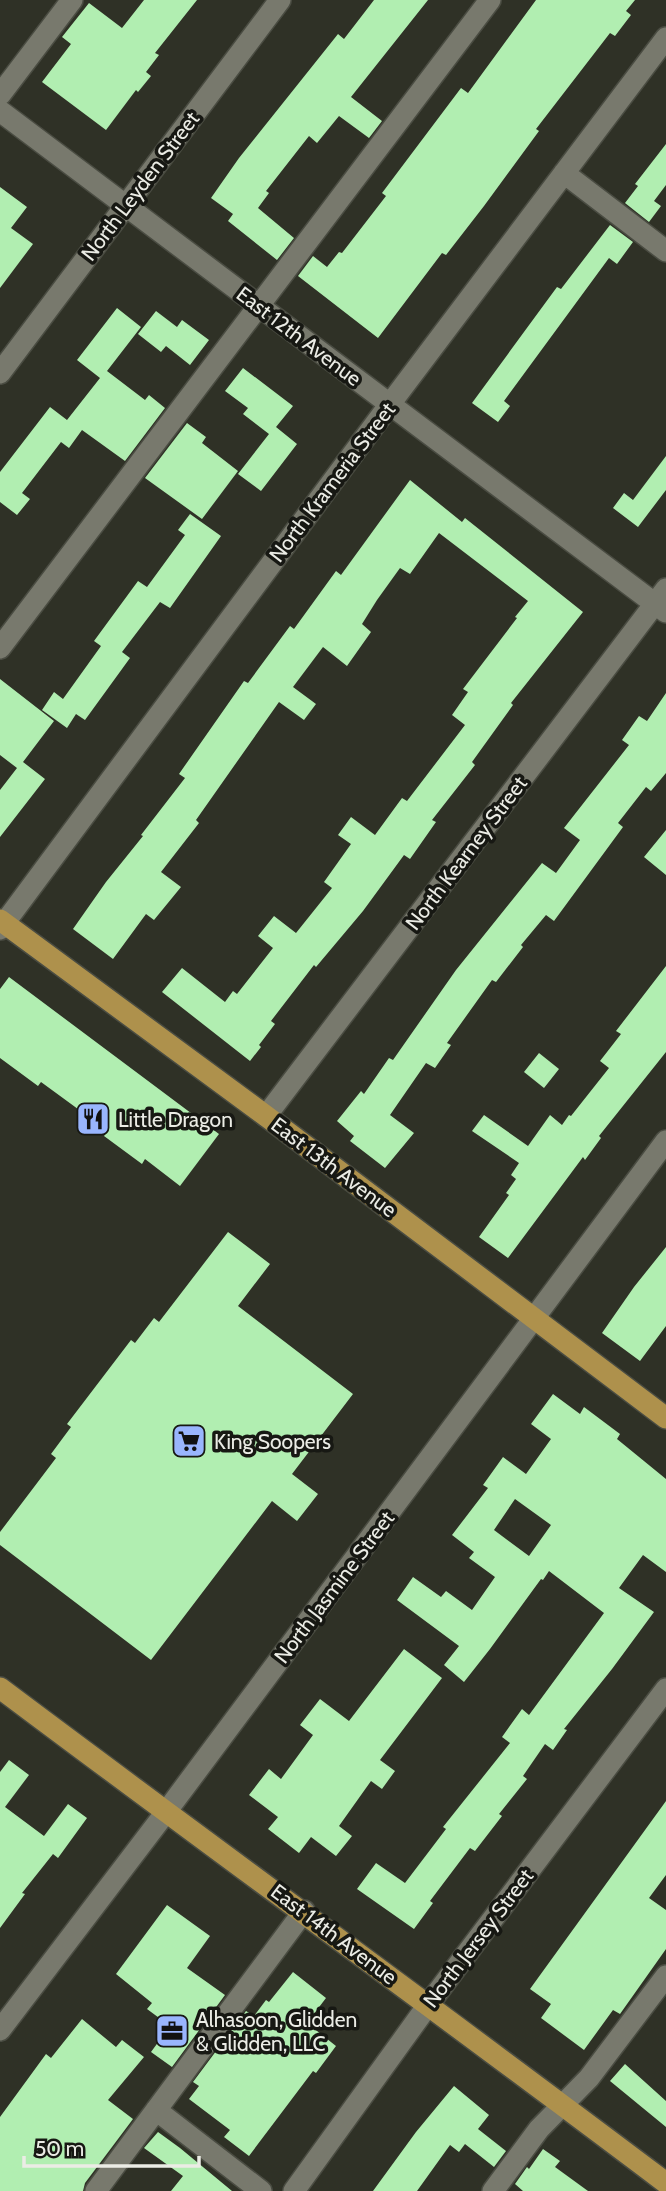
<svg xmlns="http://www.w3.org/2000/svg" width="666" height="2191" viewBox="0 0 666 2191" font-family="Cabin,sans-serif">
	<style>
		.building { fill: #b1eeb1; fill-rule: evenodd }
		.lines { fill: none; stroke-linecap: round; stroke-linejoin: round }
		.minor-casing { stroke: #4a4c42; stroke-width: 24 }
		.major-casing { stroke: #4a4c42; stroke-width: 24 }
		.minor { stroke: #78796d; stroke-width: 21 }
		.major { stroke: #ae914c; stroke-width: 21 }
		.labels { text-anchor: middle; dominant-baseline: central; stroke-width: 7; stroke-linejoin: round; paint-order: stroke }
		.street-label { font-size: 21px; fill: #ebece5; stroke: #171813 }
		.poi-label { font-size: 21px; fill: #ebece5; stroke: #171813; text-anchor: start }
	</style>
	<rect width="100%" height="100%" fill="#2f3126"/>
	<path class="building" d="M144,0h53l-42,53 4,2 -13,17 5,4 -13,16 -2,-2 -30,40 -64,-48 29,-38 -9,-7 27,-34 33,25z
		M374,0h54l-77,97 31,24 -13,17 -30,-22 -22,27 -8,-7 -43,55 3,2 -11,15 36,30 -17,22 -49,-39 5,-7 -22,-16 28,-40 99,-124 6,5z
		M536,0h99l-9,11 5,4 -16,21 -5,-3 -74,96 3,2 -55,75 -38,49 -4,-2 -64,85 -80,-62 15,-20 14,11 12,-15 3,1 44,-57 -4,-3 79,-105 7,5z
		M666,144v41l-12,16 7,5 -12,16 -24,-19 13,-17 -3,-2z
		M0,187l27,20 -16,21 22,16 -33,44z
		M610,225l23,17 -16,22 -8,-6 -105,143 6,5 -12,16 -26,-19 85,-116 4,2z
		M117,308l24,19 -34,44 38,29 4,-5 16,13 -40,53 -43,-31 -13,18 -8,-6 -39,51 8,6 -13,16 -17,-13v-30l50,-65 17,13 33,-42 -23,-18z
		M156,311l21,16 5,-7 27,20 -19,25 -24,-19 -5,6 -23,-18z
		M243,368l50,38 -17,21 21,17 -36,47 -23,-17 31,-40 -26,-20 5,-6 -23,-17z
		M187,423l19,14 -4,6 36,28 -36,48 -57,-41z
		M666,456v34l-28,37 -25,-19 11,-15 9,7z
		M410,480l52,42 3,-4 118,94 -72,91 2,2 -41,57 3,3 -43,55 4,2 -26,37 -6,-4 -41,56 -47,56 -2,-2 -43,56 4,3 -16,21 2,2 -11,14 -88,-69 20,-24 43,34 8,-11 4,3 36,-46 -15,-12 16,-20 22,17 36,-45 -8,-6 27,-38 -13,-9 13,-18 24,18 27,-37 5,3 58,-76 -13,-10 16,-23 -5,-3 54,-71 -2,-1 13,-16 -89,-68 -29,41 -10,-6 -23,32 -15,24 9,8 -24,34 -24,-19 -30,40 23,17 -12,16 -25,-18 -83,118 3,3 -38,49 20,15 -27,33 -8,-6 -33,45 -40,-30 33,-47 37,-46 -2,-1 44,-57 -6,-4 65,-93 4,2 42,-57 4,3 42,-58 5,4z
		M190,514l31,22 -51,72 -10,-6 -38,50 8,6 -45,62 -9,-6 -9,14 -25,-18 12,-18 9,7 38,-53 -7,-5 44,-60 9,6 38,-52 -7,-5z
		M0,679l54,42 -31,41 22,17 -45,58v-47l17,-22 -17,-13z
		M666,693v80l-15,18 -5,-4 -28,36 5,4 -69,94 -8,-6 -25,30 2,2 -27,35 -4,-2 -45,63 4,2 -16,23 -9,-5 -36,52 24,18 -29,35 -35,-27 4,-5 -17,-15 24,-30 3,3 25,-36 4,2 63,-90 86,-107 14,10 24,-33 -16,-12 65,-83 -7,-5 17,-24 8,5z
		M666,830v45l-22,-18z
		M666,966v86l-67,84 2,2 -16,22 -2,-3 -75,101 -29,-21 30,-42 -3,-2 10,-14 -5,-4 8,-12 -47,-32 12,-16 44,31 22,-31 12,10 7,-10 2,1 38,-48 -9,-7 21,-27 -5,-3z
		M9,977l210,157 -39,52 -35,-27 -3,5 -38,-28 4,-5 -67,-49 -3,4 -38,-28v-69z
		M539,1053l20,16 -15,19 -20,-16z
		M228,1232l42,32 -32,42 115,88 -61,80 26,20 -21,27 -25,-20 -121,159 -151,-115v-13l56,-74 -5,-4 20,-27 -4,-3 64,-84 4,3 19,-25 5,4z
		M666,1247v79l-26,35 -38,-28 32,-46z
		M553,1394l27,20 4,-7 36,27 -3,5 49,40v93l-23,-17 -24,33 35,24 -42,57 -48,60 3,1 -14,20 -8,-6 -22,32 4,3 -28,35 3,2 -27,35 -5,-3 -40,53 3,2 -19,26 -57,-40 19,-26 29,20 41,-54 -3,-2 67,-84 -8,-6 20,-28 7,6 75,-102 -55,-42 -6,9 -2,-1 -51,70 -26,33 -20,-17 15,-19 -62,-46 16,-23 28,20 5,-6 26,19 23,-33 -26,-19 5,-6 -22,-17 36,-47 -5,-3 20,-28 23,17 25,-35 -20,-15zM515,1499l36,26 -22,31 -35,-26z
		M404,1649l38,29 -62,82 15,11 -13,18 -11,-8 -32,45 13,10 -16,20 -25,-19 -12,16 -31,-24 10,-12 -29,-22 20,-26 12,10 32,-44 -13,-10 20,-26 29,22z
		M9,1760l20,15 -24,32 39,29 24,-32 19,14 -29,40 -5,-4 -31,39 3,1 -25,34v-156z
		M666,1801v74l-17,23 17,12v39l-46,65 -7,-4 -29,40 -43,-32 10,-14 -21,-15z
		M167,1905l43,31 -23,32 38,27 -53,72 -21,-15 19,-26 -23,-17 5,-6 -36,-29z
		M293,1972l33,26 -19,25 29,23 -20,27 -3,-2 -64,85 -25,-19 6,-7 -41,-31 10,-13 -6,-4 53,-71 8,5 12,-16 3,2z
		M82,2019l34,28 6,-7 22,17 -36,43 25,19 -48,64 -2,8h-83v-74l46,-63 5,4z
		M625,2064l41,37v26l-56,-46z
		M454,2086l35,29 -11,14 28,22 -12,16 -29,-23 -6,8 -9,-7 -33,46h-44l43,-59z
		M158,2132l22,16 52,43h-61l12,-15 -39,-28z
		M543,2149l17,12 -5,6 33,24h-65l-8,-7 12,-17 2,2z"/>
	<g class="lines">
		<defs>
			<path id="minor" d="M0,95l72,-95
				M0,111l666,501
				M564,173l102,78
				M0,373l280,-373
				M0,648l490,-648
				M0,929l390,-525 276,-366
				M266,1116l400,-527
				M0,2030l166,-218 500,-671
				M156,2110l105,81
				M96,2191l208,-280
				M294,2191l134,-186 238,-316
				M493,2191l46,-62 50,-51 77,-102"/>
			<path id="major" d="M0,920l266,196 400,302
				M0,1688c221,166 445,328 666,495"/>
		</defs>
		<use href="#minor" class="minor-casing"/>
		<use href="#major" class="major-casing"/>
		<use href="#minor" class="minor"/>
		<use href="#major" class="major"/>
	</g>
	<defs>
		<symbol id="restaurant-square" viewBox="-11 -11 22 22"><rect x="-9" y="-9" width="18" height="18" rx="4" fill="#99b5fd" stroke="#171813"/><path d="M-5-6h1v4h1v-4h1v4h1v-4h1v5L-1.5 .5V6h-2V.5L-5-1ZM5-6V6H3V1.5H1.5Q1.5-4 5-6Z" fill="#111"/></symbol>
		<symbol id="supermarket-square" viewBox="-11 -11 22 22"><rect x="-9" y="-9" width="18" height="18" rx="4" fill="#99b5fd" stroke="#171813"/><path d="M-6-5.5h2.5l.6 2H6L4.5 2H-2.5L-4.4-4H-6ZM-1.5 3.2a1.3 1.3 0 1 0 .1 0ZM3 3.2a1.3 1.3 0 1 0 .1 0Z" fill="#111"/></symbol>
		<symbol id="office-square" viewBox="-11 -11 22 22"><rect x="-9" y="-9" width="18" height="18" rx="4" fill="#99b5fd" stroke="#171813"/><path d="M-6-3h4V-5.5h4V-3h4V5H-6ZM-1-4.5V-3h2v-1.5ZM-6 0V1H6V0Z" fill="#111"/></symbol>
	</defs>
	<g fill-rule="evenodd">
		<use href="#restaurant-square" x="74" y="1100" width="38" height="38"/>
		<use href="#supermarket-square" x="170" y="1422" width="38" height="38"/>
		<use href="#office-square" x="153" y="2012" width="38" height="38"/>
	</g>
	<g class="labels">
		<g class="street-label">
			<text transform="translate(140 186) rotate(-53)">North Leyden Street</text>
			<text transform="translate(299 336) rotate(37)">East 12th Avenue</text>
			<text transform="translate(332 482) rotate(-53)">North Krameria Street</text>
			<text transform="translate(466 853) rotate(-53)">North Kearney Street</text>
			<text transform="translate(334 1167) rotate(37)">East 13th Avenue</text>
			<text transform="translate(334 1587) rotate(-53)">North Jasmine Street</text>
			<text transform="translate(334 1934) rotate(37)">East 14th Avenue</text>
			<text transform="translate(478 1938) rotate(-53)">North Jersey Street</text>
		</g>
		<g class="poi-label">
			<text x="118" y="1119">Little Dragon</text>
			<text x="214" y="1441">King Soopers</text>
			<text x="196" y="2019">Alhasoon, Glidden<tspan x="196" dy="24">&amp; Glidden, LLC</tspan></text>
		</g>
	</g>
	<path d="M24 2156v10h175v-10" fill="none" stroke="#ebece5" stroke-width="3.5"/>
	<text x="35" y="2156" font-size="21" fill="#ebece5" stroke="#171813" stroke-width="5" paint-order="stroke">50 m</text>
</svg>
